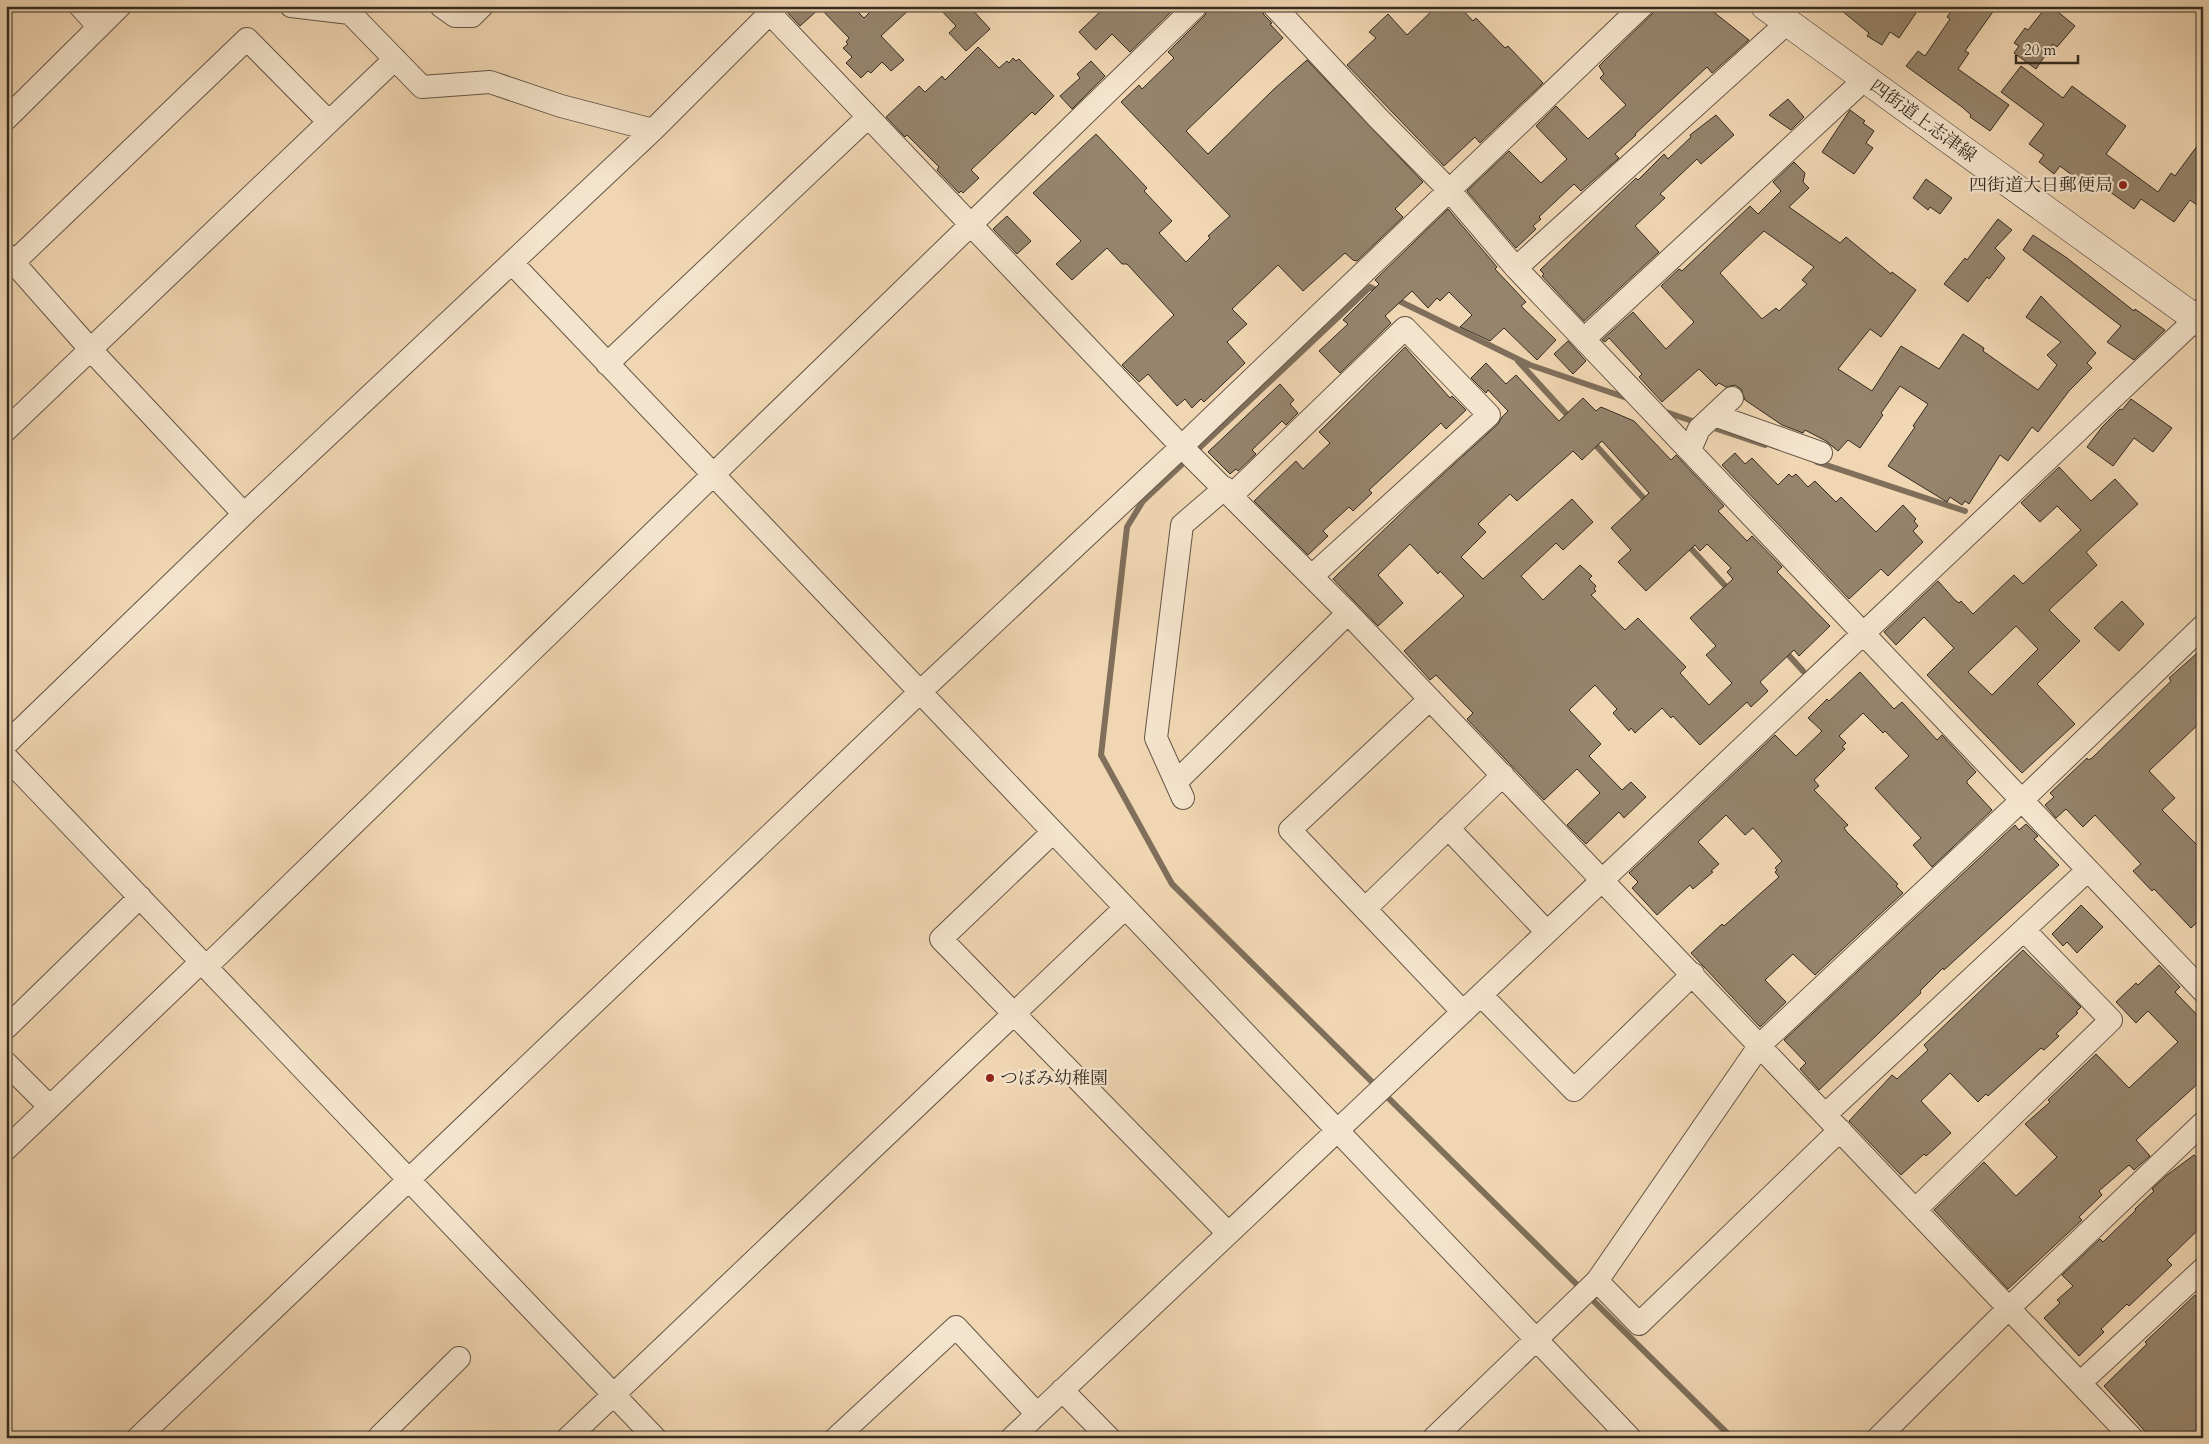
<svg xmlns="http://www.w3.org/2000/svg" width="2209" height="1444" viewBox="0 0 2209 1444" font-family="Cardo,'Noto Serif JP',serif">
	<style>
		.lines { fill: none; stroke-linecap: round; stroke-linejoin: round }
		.stream { stroke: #7f6f5b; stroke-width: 6 }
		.building { fill: #96846d; stroke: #352c22; fill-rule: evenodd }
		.street-casing { stroke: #645646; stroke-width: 24 }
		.secondary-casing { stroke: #352c22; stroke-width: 29 }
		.street { stroke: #f5e4cd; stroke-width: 22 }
		.secondary { stroke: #f5e4cd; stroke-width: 28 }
		.poi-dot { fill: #8f2418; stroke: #f5e4cd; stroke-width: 2 }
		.labels { text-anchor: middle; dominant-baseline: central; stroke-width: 4.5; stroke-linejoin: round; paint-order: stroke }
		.street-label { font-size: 18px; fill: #352c22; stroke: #f5e4cd }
		.poi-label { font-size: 18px; fill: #352c22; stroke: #f5e4cd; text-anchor: end }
	</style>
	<rect width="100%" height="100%" fill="#f0d6b2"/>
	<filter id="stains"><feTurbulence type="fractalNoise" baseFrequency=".004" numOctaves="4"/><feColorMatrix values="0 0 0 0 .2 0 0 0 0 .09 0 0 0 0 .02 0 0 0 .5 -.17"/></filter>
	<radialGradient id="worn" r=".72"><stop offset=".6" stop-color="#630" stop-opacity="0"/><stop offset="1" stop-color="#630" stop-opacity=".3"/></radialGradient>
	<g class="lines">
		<path class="stream" d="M1380,292l-10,-5 -227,214 -16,26 -26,228 71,129 560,554
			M1393,298l137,67 100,34
			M1518,361l54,59
			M1663,411l35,12
			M1708,426l57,19
			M1591,440l57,63
			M1817,462l148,49
			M1686,543l44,48
			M1784,650l19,21"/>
	</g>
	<path class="building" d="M790,6h62l12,12 12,-12h37l-32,30 23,24 -13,11 -9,-9 -11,11 -3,-2 -7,7 -15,-15 6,-6 -9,-9 5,-4 -2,-2 3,-4 -29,-30 -20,18 -12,-13z
		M937,6h32l21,23 -24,22 -17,-18 7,-7z
		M1106,6h71l-47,46 -18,-18 -16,16 -17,-18z
		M1209,6h52l3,9 8,8 -2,1 13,14 -97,93 22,23 66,-65 33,-29 116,122 -28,27 8,8 -46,44 -4,-1 -8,-7 -42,38 -25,-26 -46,44 15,15 -20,18 18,21 -41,39 -3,-3 -9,9 -7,-9 -8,7 -29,-32 -9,8 -17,-17 52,-50 -47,-51h-5l-15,-16 -35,32 -16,-16 25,-23 -48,-48 63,-59 51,54 -3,3 28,30 -13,12 27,29 24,-24 -2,-2 22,-20 -109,-114 18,-17 3,4 32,-31 -6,-6 37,-37z
		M1437,6h22l14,15 3,-3 29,30 3,-2 35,37 -63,60 -5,-6 -31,29 -97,-101 29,-27 -7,-6 19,-18 19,21z
		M1660,6h46l43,34 -37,33 -5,-6 -72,67 1,1 -21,19 4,4 -38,33 -7,-7 -35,33 2,2 -8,7 3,3 -20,19 -49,-57 42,-40 32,32 26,-24 -31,-33 20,-20 32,33 38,-34 -26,-27 4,-4 -5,-8z
		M1836,6h69l11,7 -17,25 -9,-6 -8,13 -15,-9 2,-3z
		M1955,6h42l-32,45 4,2 -11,16 51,36 -19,26 -20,-14 1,-2 -9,-8 -56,-41 12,-15 7,5 25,-37 -3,-2z
		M2047,6h4l24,20 -18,21 -4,-3 -17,25 -22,-16 5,-7 -5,-3 11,-15 3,2z
		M978,47l21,21 8,-7 2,2 4,-5 3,3 3,-2 35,37 -19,19 -3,-3 -61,58 8,8 -16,15 -2,-2 -2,2 -22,-23 2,-3 -32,-32 -2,2 -19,-20 33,-31 6,6 17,-16 3,4z
		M1091,61l14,15 -33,33 -12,-13 20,-18 -3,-4z
		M2021,66l42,32 9,-12 54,40 -20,28 52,38 13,-19 4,3 28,-38v71l-13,-9 -16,22 -33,-23 -7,10 -45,-32 -5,7 -24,-18 -6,8 -15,-12 5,-7 -15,-11 15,-20 -43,-32z
		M1788,99l16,18 -13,13 -22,-15z
		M1850,110l15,11 -2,2 11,8 -8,12 7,5 -19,26 -32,-22z
		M1716,115l18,20 -33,29 -4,-5 -37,35 5,4 -30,28 24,26 -75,69 -42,-45 2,-2 -4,-4 96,-92 2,2 26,-26 4,5 23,-22 -1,-2z
		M1794,162l11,11 -2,9 6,6 -20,19 51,36 6,-6 45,37 1,-2 24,18 -35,47 -11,-8 -32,40 34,22 29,-45 38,23 24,-35 21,14 -1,3 55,39 19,-25 -10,-10 14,-13 -35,-25 15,-21 55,57 -9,10 5,5 -23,23 -31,41 -6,-5 -24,34 -8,-6 -31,49 -4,-3 -3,4 -12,-8 -3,5 -59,-36 27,-39 -2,-1 15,-22 -28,-18 -19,27 2,2 -23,33 -12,-8 -10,11 -12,-10 -21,-11 -2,3 -21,-8 -37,-25 -4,-11 -6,-4 -9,2 -7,-4 -3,3 -17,-17 -37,33 -23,-25 3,-3 -33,-36 -4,4 -3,-2 31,-28 33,37 28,-27 -33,-36 18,-17 3,2 68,-65 8,8 23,-23 -8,-9zM1764,231l50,36 -12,13 5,4 -28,27 -3,-3 -14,11 -42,-46z
		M1926,179l26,19 -12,16 -10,-7 -2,3 -15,-12z
		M1448,209l49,58 -2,2 31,33 -5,4 35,34 -19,20 -33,-32 -14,13 -30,-14 12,-12 -23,-23 -9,9 -3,-3 -9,10 -16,-17 -27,25 6,7 -51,50 -21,-22 29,-27 -5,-4 36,-36 -4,-4z
		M1007,216l24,25 -14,13 -24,-25z
		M1998,219l14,11 -17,18 10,10 -16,21 -2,-2 -19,25 -24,-18 21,-26 2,2z
		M2033,235l34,23 67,53 1,-2 30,21 -31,30 -27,-18 14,-16 -98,-76z
		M1568,341l18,20 -13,13 -19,-20z
		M1405,347l45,51 2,-2 14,14 -20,19 -5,-6 -72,67 3,3 -19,18 -4,-4 -26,24 5,5 -20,19 -54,-54 42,-40 7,8 27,-26 -11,-11z
		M1486,363l20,21 10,-9 43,46 24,-23 13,13 5,-4 33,14 37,39 5,-5 48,51 -6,5 29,30 5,-5 30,31 -5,5 53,54 -31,30 -5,-6 -34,32 8,9 -17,16 -4,-5 -47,43 -27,-29 -2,2 -9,-10 -27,25 -4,-5 -2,3 -16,-18 4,-4 -22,-24 -26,25 32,34 -12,12 33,34 9,-8 15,15 -22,21 -5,-6 -33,32 -19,-19 33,-32 -23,-24 -33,31 -77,-81 6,-6 -37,-38 -6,5 -26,-29 60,-55 -24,-25 -2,3 -28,-30 -32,31 25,28 -25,23 -45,-47 85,-82 80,-73 4,-7 6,-6 -20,-21 -2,3 -15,-15zM1602,441l47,52 -38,35 20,22 -13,12 28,29 49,-46 5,6 7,-7 24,24 -4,4 6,7 -43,39 26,28 -10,9 26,28 -23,22 -29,-32 6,-6 -48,-49 -13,12 -34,-35 5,-4 -2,-2 2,-3 -7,-7 3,-3 -12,-11 -37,35 -22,-24 35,-33 7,7 30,-28 -21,-23 -89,80 -22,-22 25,-25 -8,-8 32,-30 7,7 56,-50 9,9z
		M1280,384l14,16 -4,4 8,9 -12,12 -4,-4 -30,29 4,4 -18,17 -2,-2 -6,5 -22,-22z
		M2131,399l41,29 -19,24 -19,-14 -21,28 -26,-19 15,-20 18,-18 2,1z
		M1735,453l10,11 7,-6 26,27 11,-11 3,3 4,-3 12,13 7,-6 21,21 5,-5 35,35 27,-27 13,14 -2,2 4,5 -5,5 10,11 -35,34 -7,-7 -32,30 -127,-134z
		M2059,467l32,34 24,-22 23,25 -52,48 11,13 -48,45 31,31 -43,43 38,40 -53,49 -95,-98 27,-27 -30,-31 -28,28 -12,-13 54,-51 17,19 4,3 2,-2 12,13 41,-39 9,9 58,-54 -24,-24 -17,16 -19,-19zM2016,626l22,23 -46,46 -24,-23z
		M2122,601l22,23 -25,27 -25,-23z
		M2203,648v72l-54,51 26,27 -13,12 41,41v66l-12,11 -37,-39 -2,2 -19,-20 8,-7 -46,-49 -12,12 -17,-18 -10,9 -11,-13 9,-8 -4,-4 37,-35 1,2 4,-2 79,-77 -2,-3z
		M1860,672l34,37 8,-7 35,38 5,-5 34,37 -9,9v2l25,27 -60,57 -19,-22 8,-7 -46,-50 34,-32 -24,-25 -2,2 -20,-20 -24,23 7,7 -4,4 3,2 -31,31 5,6 -5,4 34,35 -4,3 3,4 51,52 -2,2 7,7 -88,82 -22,-21 -28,26 21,22 -26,25 -69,-74 31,-29 2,2 55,-49 -4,-5 2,-2 -2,-2 7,-7 -29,-33 -8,7 -19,-20 -28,27 21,22 -8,7 2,1 -20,17 -3,-4 -33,30 -25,-27 6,-6 -9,-9 146,-138 21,21 26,-25 -14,-13 19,-19 2,2z
		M2026,824l12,12 -4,3 25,26 -115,105 -1,-2 -23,23 1,2 -102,97 -19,-21 6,-6 -22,-23 231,-215 4,5z
		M2081,905l22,22 -26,26 -10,-11 -4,4 -11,-12z
		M2023,950l58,57 -5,5 2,1 -22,21 3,2 -15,14 -3,-2 -53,48 -2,-2 -8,8 -28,-29 -29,28 30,32 -16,15 -9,8 -2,-2 -23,21 -52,-54 43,-46 5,4 31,-29 -4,-5z
		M2159,965l21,22 -5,5 28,29v58l-67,61 14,16 -16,14 -5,-5 -30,26 3,4 -23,22 3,3 -74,69 -74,-79 50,-48 32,34 41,-39 -32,-33 25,-22 -2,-2 48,-46 33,34 49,-46 -30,-31 -12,12 -20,-21 20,-19 2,2z
		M2194,1155l9,9v61l-36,35 5,5 -43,41 -2,-2 -26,25 3,3 -25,24 -35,-38 16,-15 -3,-3 16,-14 -11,-11 38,-36 3,3 33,-32 -1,-1 19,-18 -2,-2 15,-14z
		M2195,1295l8,8v135h-52l-47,-52 43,-42 -2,-2z"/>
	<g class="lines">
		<defs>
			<path id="street" d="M80,6l19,21
				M291,6l59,7 72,74 68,-5 71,24 92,24
				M441,6l14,10h17l10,-10
				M763,6l419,441 166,166 784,825
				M1274,6l105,113 71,72 66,77 687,723
				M6,119l114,-113
				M6,254l85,96 153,164
				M13,263l234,-224 82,83
				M512,263l1118,1175
				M1516,268l271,-245
				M1584,339l281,-260
				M607,364l261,-247
				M1714,415l107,38
				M6,430l389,-371
				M1690,450l9,-21 33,-31
				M1232,495l173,-167 84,87 -177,161
				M1430,699l-140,131 173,182
				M6,744l238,-230 409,-384 124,-124
				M6,757l649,681
				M1176,782l172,-169
				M1183,798l-27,-60 26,-213 43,-37
				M1448,828l99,104
				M1053,832l-112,107 287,294
				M1365,909l138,-134
				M206,967l990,-961
				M1481,995l93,95 119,-116
				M6,1028l134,-131
				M6,1063l44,44
				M1826,1114l262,-244
				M6,1149l195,-187
				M1915,1210l196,-190 -87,-90
				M1597,1281l42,43 201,-194
				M2080,1383l123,-114
				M1062,1390l47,48
				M138,1438l782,-746 257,-241 465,-445
				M381,1438l-1,-2 79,-78
				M568,1438l557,-530
				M836,1438l120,-111 81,87
				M1012,1438l1184,-1119 7,-10
				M1434,1438l163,-157 163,-236 262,-245 181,-174
				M1878,1438l131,-130 194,-185"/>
			<path id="secondary" d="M1765,6l438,318"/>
		</defs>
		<use href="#street" class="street-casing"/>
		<use href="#secondary" class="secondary-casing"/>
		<use href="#street" class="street"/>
		<use href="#secondary" class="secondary"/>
	</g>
	<g class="poi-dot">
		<circle cx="2123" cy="185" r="5"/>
		<circle cx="990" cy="1078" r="5"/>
	</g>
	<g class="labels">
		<g class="street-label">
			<text transform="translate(1923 121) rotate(36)">四街道上志津線</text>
		</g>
		<g class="poi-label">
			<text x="2113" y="185">四街道大日郵便局</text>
			<text x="1000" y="1078" text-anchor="start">つぼみ幼稚園</text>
		</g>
	</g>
	<rect width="2209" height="1444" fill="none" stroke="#f0d6b2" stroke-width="25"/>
	<rect x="8" y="8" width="2194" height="1429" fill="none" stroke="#352c22" stroke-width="2.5"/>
	<rect x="12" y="12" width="2184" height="1419" fill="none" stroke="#352c22"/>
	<path d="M2016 55v8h62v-8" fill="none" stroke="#352c22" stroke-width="2.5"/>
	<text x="2024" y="55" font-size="15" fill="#352c22" stroke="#f5e4cd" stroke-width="4" paint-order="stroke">20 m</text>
	<rect width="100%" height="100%" filter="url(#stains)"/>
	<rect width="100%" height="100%" fill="url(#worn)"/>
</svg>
